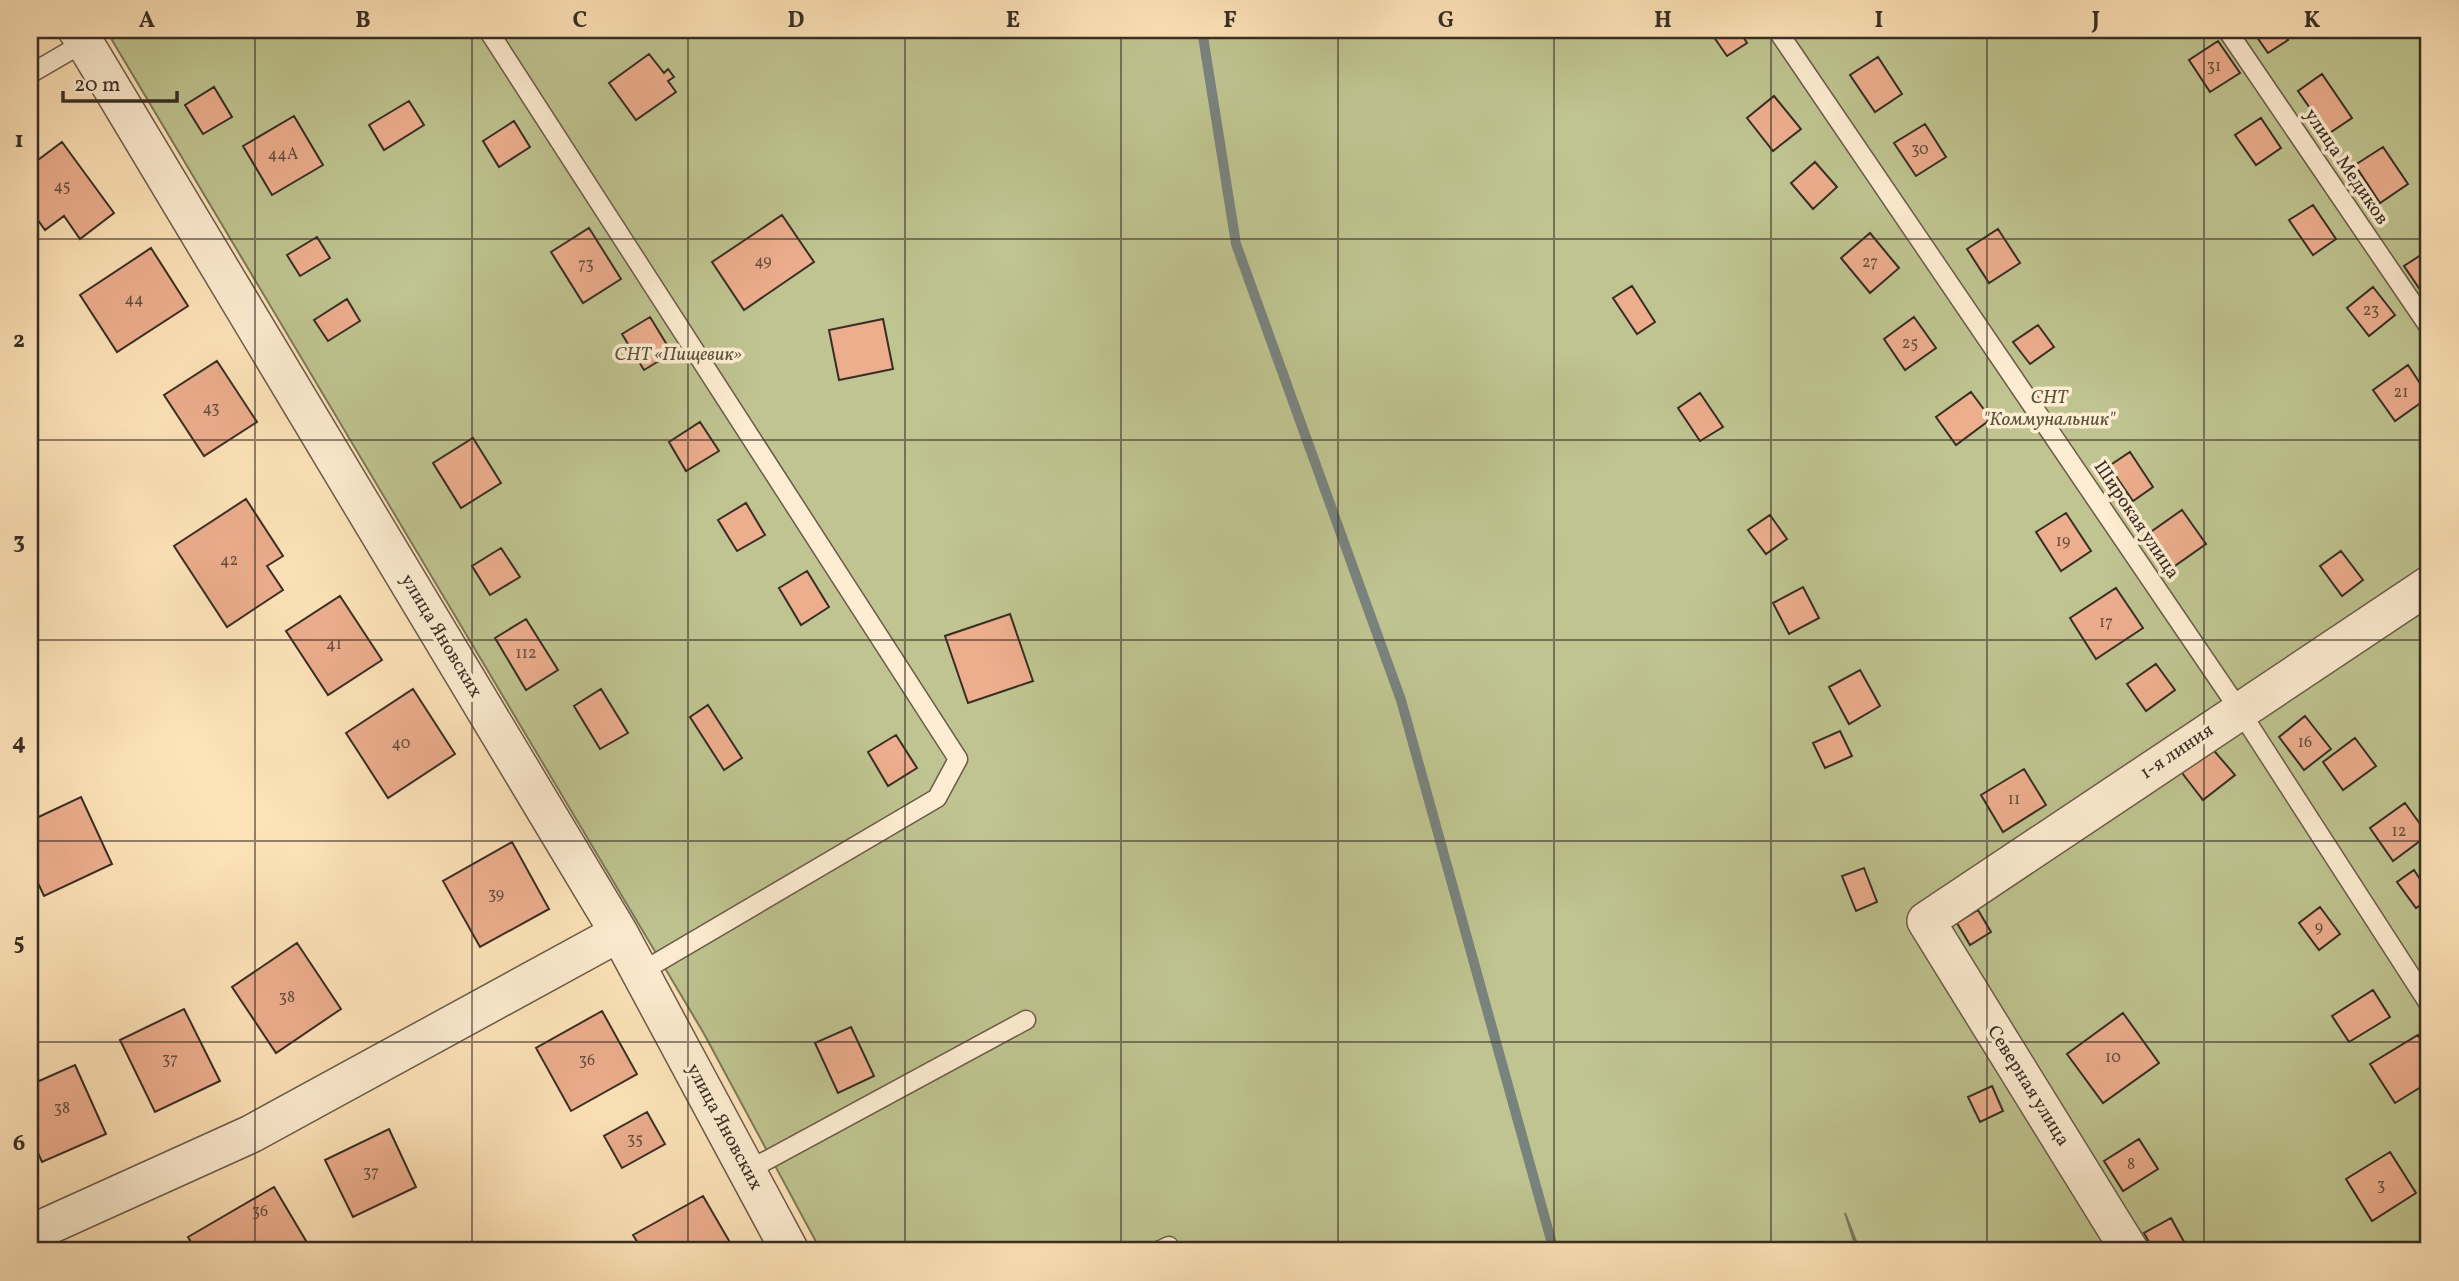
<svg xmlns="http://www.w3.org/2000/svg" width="2459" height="1281" viewBox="0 0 2459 1281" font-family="Vollkorn,serif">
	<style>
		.green { fill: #bfc490; stroke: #7c795a; stroke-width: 2 }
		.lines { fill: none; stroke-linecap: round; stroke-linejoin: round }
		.stream { stroke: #79837e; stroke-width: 10 }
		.building { fill: #edae8e; stroke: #382e24; stroke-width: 2 }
		.service-casing { stroke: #6a5b49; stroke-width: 21 }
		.minor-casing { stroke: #6a5b49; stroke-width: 40 }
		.service { stroke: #feedd2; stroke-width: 18 }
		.minor { stroke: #feedd2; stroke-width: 37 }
		.grid { fill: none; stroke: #382e24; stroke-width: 2; stroke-opacity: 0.55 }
		.labels { text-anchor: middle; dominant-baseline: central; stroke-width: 7; stroke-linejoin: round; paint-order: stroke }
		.number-label { font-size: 16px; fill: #654e3e }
		.street-label { font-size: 19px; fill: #382e24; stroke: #feedd2 }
		.park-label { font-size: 19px; font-style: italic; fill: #5a543f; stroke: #feedd2 }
		.neatline { fill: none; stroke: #382e24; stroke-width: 2.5 }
		.grid-label { font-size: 23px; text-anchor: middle; font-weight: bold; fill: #382e24 }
	</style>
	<rect width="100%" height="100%" fill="#fee3b9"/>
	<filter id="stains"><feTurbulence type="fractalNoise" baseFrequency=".00286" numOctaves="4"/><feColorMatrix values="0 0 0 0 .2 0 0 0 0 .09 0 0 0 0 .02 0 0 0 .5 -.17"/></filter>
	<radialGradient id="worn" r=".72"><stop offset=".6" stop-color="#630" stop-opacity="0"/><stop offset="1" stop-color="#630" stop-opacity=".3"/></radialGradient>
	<path class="green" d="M106,30h2323v1221h-569l-15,-38 12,38h-1036l-118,-219z"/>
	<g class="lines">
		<path class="stream" d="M1202,30l34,214 165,456 153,551"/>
	</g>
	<path class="building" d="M1709,30h30l8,13 -20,13z
		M2252,30h29l7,10 -20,13z
		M2218,41l22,32 -30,19 -21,-32z
		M649,54l15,19 4,-4 6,8 -6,4 8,11 -40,28 -27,-37z
		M1878,57l24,37 -27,18 -25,-37z
		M2322,74l30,44 -24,16 -30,-43z
		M214,87l18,30 -29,17 -18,-29z
		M1774,96l27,33 -28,22 -26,-33z
		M409,101l15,24 -40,25 -15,-25z
		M294,116l29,49 -51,30 -29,-49z
		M2261,118l20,30 -25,17 -21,-30z
		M514,121l16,26 -31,20 -16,-26z
		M1925,124l21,33 -30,19 -22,-33z
		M62,142l52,71 -34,26 -16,-23 -19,14 -15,-21v-43z
		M2383,147l25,37 -28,19 -25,-38z
		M1815,162l22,25 -24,22 -22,-26z
		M2313,205l23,34 -23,16 -24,-35z
		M782,215l32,47 -70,48 -32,-48z
		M589,228l32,51 -38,24 -32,-51z
		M1998,229l22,34 -31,20 -22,-34z
		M1870,233l29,35 -29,25 -29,-35z
		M317,237l13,21 -30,18 -13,-21z
		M151,248l37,58 -71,46 -37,-57z
		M2427,251l2,3v40l-4,3 -21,-31z
		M1632,286l23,36 -18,12 -24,-36z
		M2373,287l22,28 -26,21 -22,-28z
		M347,299l13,22 -32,20 -14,-21z
		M650,317l22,36 -28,17 -22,-36z
		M1914,317l22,31 -31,22 -21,-31z
		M883,319l10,50 -54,11 -10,-50z
		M2038,325l16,22 -24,17 -17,-22z
		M217,361l40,61 -53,34 -40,-61z
		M2408,365l21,32 -34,24 -22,-31z
		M1971,392l20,27 -35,26 -20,-28z
		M1700,393l23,34 -23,14 -22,-33z
		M700,422l19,29 -33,20 -17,-29z
		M473,438l28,45 -40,25 -28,-45z
		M2130,452l23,35 -20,14 -24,-35z
		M246,499l37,57 -16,10 16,24 -56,37 -53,-81z
		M746,503l19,32 -28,16 -19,-31z
		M2182,510l24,34 -37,26 -24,-34z
		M2066,513l25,38 -30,20 -25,-39z
		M1770,515l17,24 -21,15 -18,-24z
		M501,548l19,29 -30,18 -18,-29z
		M2341,551l22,29 -21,16 -22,-30z
		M807,571l22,36 -28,18 -22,-37z
		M1803,587l16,31 -30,16 -16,-31z
		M2116,588l27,40 -47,31 -26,-41z
		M340,596l42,64 -54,35 -42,-64z
		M1010,614l23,67 -65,22 -23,-67z
		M526,619l32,51 -32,20 -31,-52z
		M2156,664l19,26 -29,21 -19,-27z
		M1860,670l20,36 -31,18 -20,-37z
		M413,689l42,65 -67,44 -42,-65z
		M601,689l27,44 -28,16 -26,-43z
		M708,705l34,53 -18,12 -34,-53z
		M2305,716l26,33 -27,21 -25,-33z
		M1840,731l12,25 -27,12 -12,-25z
		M896,735l21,33 -29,18 -20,-34z
		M2355,738l21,28 -33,24 -20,-28z
		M2209,745l26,30 -32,25 -24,-31z
		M2024,769l22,36 -43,27 -22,-37z
		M81,797l31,67 -68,32 -14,-30v-45z
		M2405,803l23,32 -35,26 -23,-33z
		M512,842l37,67 -69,38 -37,-66z
		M1864,868l13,34 -21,9 -14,-35z
		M2414,870l15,23v6l-13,9 -19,-26z
		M2320,907l20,27 -21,16 -20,-27z
		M1978,910l13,22 -21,13 -13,-22z
		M297,943l44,66 -65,44 -44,-66z
		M2373,990l17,27 -41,25 -17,-26z
		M184,1009l36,72 -65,31 -35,-72z
		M602,1011l35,63 -66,37 -35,-63z
		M2123,1013l36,50 -56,40 -36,-49z
		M851,1027l23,49 -36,17 -23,-50z
		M2418,1035l11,19v28l-34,21 -25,-39z
		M75,1065l31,69 -64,28 -12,-27v-50z
		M1992,1086l11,25 -23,11 -12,-25z
		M647,1112l18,32 -43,24 -18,-32z
		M389,1129l27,58 -63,30 -28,-57z
		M2139,1139l19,30 -35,22 -19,-30z
		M2390,1152l26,41 -44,28 -26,-42z
		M274,1187l35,59 -9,5h-104l-8,-14z
		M703,1196l32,55h-92l-10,-16z
		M2171,1218l18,33h-35l-10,-18z"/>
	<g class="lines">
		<defs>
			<path id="service" d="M488,30l470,729 -21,39 -296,174
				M1777,30l463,681 189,293
				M2227,30l202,297
				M30,74l55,-32
				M747,1171l279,-151
				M1158,1251l11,-5"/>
			<path id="minor" d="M77,30l542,903 171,318
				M30,1234l221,-100 368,-201
				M2130,1251l-204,-330 503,-336"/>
		</defs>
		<use href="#service" class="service-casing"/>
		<use href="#minor" class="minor-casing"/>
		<use href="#service" class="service"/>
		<use href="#minor" class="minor"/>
	</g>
	<path class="grid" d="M255,30v1221M472,30v1221M688,30v1221M905,30v1221M1121,30v1221M1338,30v1221M1554,30v1221M1771,30v1221M1987,30v1221M2204,30v1221M30,239h2399M30,440h2399M30,640h2399M30,841h2399M30,1042h2399"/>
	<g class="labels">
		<g class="number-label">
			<text x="2214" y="67">31</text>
			<text x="1920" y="150">30</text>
			<text x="283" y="155">44А</text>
			<text x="62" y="187">45</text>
			<text x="763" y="262">49</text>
			<text x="1870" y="263">27</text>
			<text x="586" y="265">73</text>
			<text x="134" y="300">44</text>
			<text x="2371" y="311">23</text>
			<text x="1910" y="344">25</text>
			<text x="2401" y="393">21</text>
			<text x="211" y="409">43</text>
			<text x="2063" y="542">19</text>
			<text x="229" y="561">42</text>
			<text x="2106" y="623">17</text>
			<text x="334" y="645">41</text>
			<text x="526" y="654">112</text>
			<text x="2305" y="743">16</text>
			<text x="401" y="744">40</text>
			<text x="2014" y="800">11</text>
			<text x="2399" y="832">12</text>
			<text x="496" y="895">39</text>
			<text x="2319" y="928">9</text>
			<text x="287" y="998">38</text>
			<text x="2113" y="1058">10</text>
			<text x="170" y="1060">37</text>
			<text x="587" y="1061">36</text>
			<text x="62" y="1109">38</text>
			<text x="635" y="1140">35</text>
			<text x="2131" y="1165">8</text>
			<text x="371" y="1173">37</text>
			<text x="2381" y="1186">3</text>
			<text x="260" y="1212">36</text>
		</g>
		<g class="street-label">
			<text transform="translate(2346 167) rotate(56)">улица Медиков</text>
			<text transform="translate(2136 520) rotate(56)">Широкая улица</text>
			<text transform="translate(441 636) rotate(59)">улица Яновских</text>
			<text transform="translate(2177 752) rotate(-34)">1-я линия</text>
			<text transform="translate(2028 1086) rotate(58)">Северная улица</text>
			<text transform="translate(724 1127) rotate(62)">улица Яновских</text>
		</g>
		<g class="park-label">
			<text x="678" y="355">СНТ «Пищевик»</text>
			<text x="2049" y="398">СНТ<tspan x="2049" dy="22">"Коммунальник"</tspan></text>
		</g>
	</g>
	<rect width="2459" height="1281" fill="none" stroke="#fee3b9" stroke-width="77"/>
	<path d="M63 91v10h114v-10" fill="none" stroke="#382e24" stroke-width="3.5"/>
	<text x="74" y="91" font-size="21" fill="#382e24" stroke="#feedd2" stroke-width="5" paint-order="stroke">20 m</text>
	<rect x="38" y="38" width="2382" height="1204" class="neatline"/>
	<g class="grid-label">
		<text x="147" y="27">A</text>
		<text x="363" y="27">B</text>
		<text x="580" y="27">C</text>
		<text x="796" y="27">D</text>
		<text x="1013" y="27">E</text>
		<text x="1230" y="27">F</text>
		<text x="1446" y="27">G</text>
		<text x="1663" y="27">H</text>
		<text x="1879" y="27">I</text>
		<text x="2096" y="27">J</text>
		<text x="2312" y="27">K</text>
		<text x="19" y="147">1</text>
		<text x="19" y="347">2</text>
		<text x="19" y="548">3</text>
		<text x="19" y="749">4</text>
		<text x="19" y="949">5</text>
		<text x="19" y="1150">6</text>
	</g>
	<rect width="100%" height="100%" filter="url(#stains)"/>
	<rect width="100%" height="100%" fill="url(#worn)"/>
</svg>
